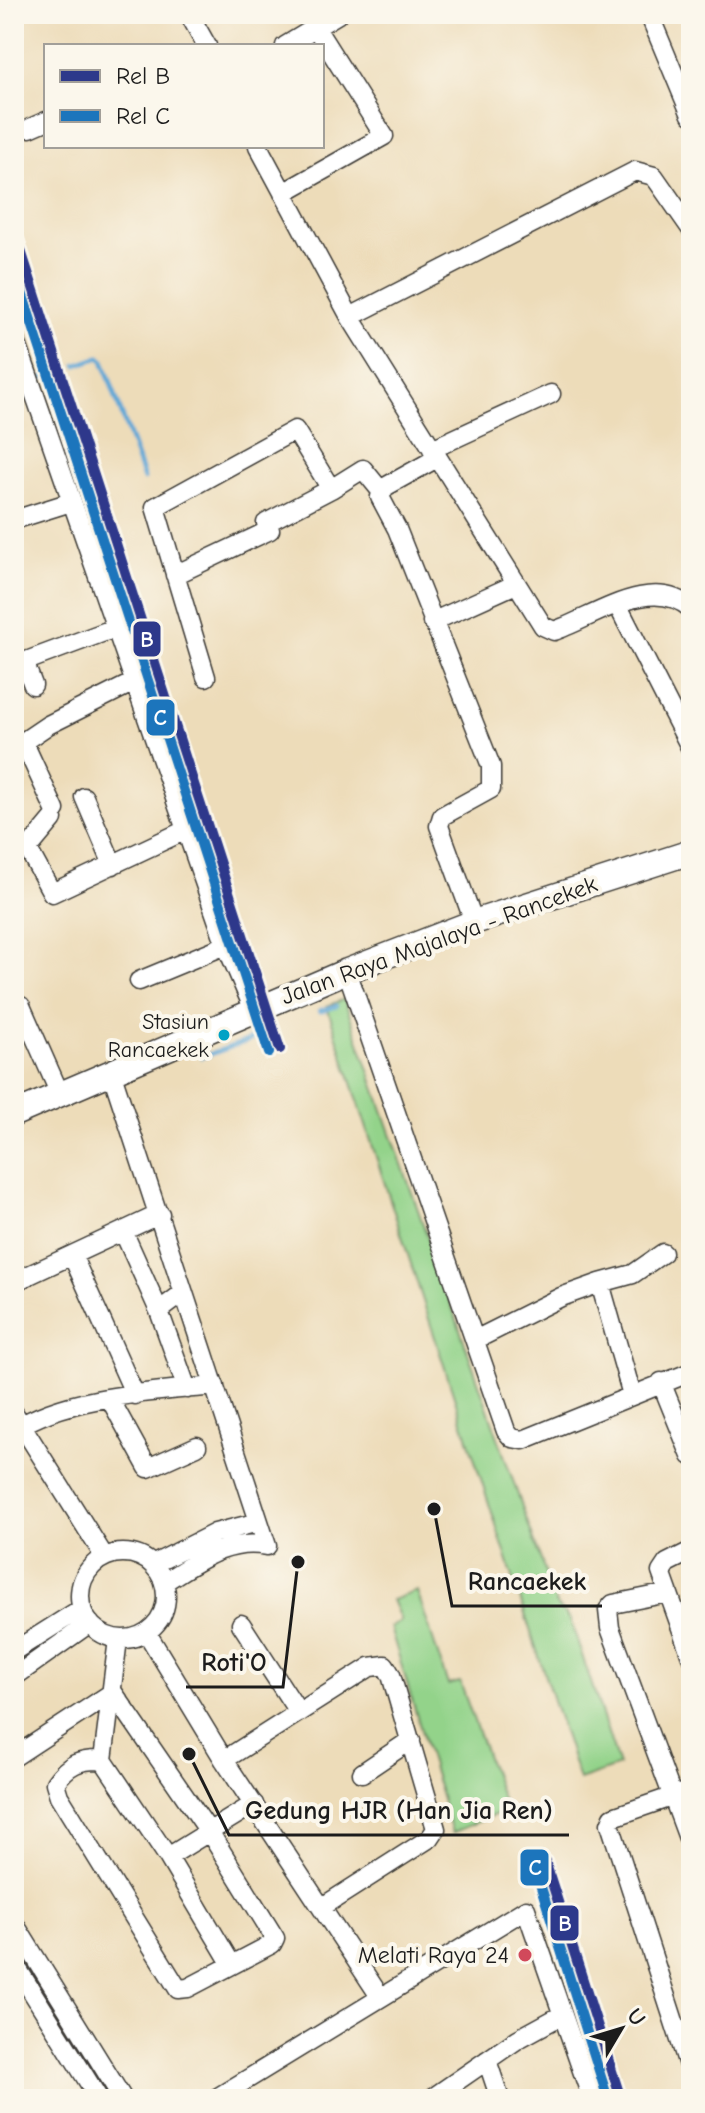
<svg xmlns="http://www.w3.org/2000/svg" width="705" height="2113" viewBox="0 0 705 2113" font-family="'Comic Neue',sans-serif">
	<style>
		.green { fill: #93d38a; stroke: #587853; stroke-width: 2 }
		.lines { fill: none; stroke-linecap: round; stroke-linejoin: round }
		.stream { stroke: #60a7d6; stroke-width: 5 }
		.minor-casing { stroke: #3b3934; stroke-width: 21 }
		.major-casing { stroke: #3b3934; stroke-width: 27 }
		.minor { stroke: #fff; stroke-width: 18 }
		.major { stroke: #fff; stroke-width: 24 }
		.rail-1-casing { stroke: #fbf7ec; stroke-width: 16 }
		.rail-2-casing { stroke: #fbf7ec; stroke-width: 16 }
		.rail-1 { stroke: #2d398b; stroke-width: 10 }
		.rail-2 { stroke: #1c75bc; stroke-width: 10 }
		.bus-dot { fill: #01a2c5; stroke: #fbf7ec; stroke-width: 3 }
		.poi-dot { fill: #d1495b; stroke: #fbf7ec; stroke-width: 3 }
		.labels { text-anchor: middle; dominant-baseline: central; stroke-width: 8; stroke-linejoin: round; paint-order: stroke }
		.bus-label { font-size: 22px; fill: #1c1c1c; stroke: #fbf7ec; text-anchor: end }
		.street-label { font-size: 24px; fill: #1c1c1c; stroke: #fbf7ec }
		.poi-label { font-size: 24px; fill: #1c1c1c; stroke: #fbf7ec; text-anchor: end }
		.leader { fill: none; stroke: #1c1c1c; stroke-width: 3 }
		.callout-dot { fill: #1c1c1c; stroke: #fbf7ec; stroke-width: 3 }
		.callout-label { font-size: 26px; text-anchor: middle; font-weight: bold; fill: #1c1c1c; stroke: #fbf7ec; stroke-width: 8; stroke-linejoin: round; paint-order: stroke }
		.line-badge { stroke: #fbf7ec; stroke-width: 3 }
		.badge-label { font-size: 22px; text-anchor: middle; font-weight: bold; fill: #fff }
	</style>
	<rect width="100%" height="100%" fill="#fbf7ec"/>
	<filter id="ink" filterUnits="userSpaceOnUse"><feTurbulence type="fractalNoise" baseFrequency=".0125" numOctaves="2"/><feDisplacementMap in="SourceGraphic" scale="16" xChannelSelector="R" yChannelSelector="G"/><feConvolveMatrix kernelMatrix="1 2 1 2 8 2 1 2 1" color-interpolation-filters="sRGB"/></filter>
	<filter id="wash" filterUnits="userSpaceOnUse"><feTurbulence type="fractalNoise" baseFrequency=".006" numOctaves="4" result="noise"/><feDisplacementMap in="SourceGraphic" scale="32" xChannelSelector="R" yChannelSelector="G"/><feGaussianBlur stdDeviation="1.8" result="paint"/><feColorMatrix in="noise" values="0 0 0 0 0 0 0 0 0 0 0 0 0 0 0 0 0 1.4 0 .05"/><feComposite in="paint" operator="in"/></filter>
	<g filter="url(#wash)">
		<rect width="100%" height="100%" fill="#eddcb9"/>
		<path class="green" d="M344,999l213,607 13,13 49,147 -40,14 -252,-774z
			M417,1591l31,94 12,-3 46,128 -54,23 -62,-206 11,-6 -9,-21z"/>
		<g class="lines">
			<path class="stream" d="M77,365l23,-8 3,3 41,119
				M42,378l11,-4
				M14,388l9,-2
				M320,1011l16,-5
				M202,1057l48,-17 15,-11"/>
		</g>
	</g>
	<g filter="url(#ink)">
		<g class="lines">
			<defs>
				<path id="minor" d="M189,14l18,32
					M649,14l42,101
					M285,46l53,-32
					M30,128l16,-7
					M258,146l92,171 193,309 11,5c39,-13 99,-58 137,-22
					M283,193l101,-57 -77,-122
					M350,317l285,-146 19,5 37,53
					M14,335l212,610 28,65
					M432,449l119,-55
					M437,458l-52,29 -5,10 17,32 94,237v23l-49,27 -3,10 35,96
					M14,520l57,-18
					M175,575l95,-45 -4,-7 65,-34
					M617,604l74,145
					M432,622l84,-38
					M206,677l-51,-170 140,-77 36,59 32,-20 18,22
					M33,685l-8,-21 4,-4 86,-32
					M24,743l31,67
					M14,748l34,-23 86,-43
					M84,797l29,68
					M53,819l-25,30 24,44 136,-64
					M347,971l159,460 6,7 11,2 168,-68
					M139,981l87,-36
					M21,1006l38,86
					M111,1071l156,475c-40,-8 -70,16 -103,36
					M124,1233l35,78
					M72,1255l63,140
					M14,1282l146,-68
					M183,1293l-24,18 28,78
					M475,1340l86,-43 39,-14
					M661,1382l30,74
					M632,1395l-32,-112 33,-9 30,-21
					M110,1399l38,69 49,-22
					M14,1413l90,143
					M14,1430c52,-35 141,-38 201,-44
					M691,1551l-24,12 -6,9 30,84
					M80 1596a43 43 0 1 1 86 0a43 43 0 1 1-86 0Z
					M154,1564l61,-31 44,-11
					M668,1593l-55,11 -5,6 2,18 81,218
					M241,1624l56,86
					M147,1633l77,127 155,235
					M118,1639l-15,121 65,97 64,108
					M14,1651l68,-43
					M14,1677l76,-54
					M14,1757l99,-65 97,141 65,105 -3,6 -84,44 -10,1 -119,-193 -4,-13c13,-19 25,-24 48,-23
					M224,1760l146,-93 15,-2 6,10 45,154 -6,9 -108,69
					M362,1773l49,-33
					M691,1790l-78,27 -3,7 81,250
					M168,1857l86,-53
					M14,1923l109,176
					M14,1963l85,136
					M487,2060l13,39
					M215,2099l311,-190 66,190
					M431,2099l87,-60 44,-24"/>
				<path id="major" d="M14,1114l333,-143 127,-49 217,-70"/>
			</defs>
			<use href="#minor" class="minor-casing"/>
			<use href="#major" class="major-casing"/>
			<use href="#minor" class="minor"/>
			<use href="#major" class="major"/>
			<defs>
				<path id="rail-1" d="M14,229l266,820
					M545,1861l76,238"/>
				<path id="rail-2" d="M14,268l255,785
					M534,1865l74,234"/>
			</defs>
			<use href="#rail-1" class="rail-1-casing"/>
			<use href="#rail-2" class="rail-2-casing"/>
			<use href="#rail-1" class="rail-1"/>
			<use href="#rail-2" class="rail-2"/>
		</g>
	</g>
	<circle class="bus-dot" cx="224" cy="1035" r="7"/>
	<circle class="poi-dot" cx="525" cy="1955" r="8"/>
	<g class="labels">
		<g class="bus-label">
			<text x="209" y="1022">Stasiun<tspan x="209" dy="28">Rancaekek</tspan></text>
		</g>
		<g class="street-label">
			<text transform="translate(439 940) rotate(-20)">Jalan Raya Majalaya - Rancekek</text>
		</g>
		<g class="poi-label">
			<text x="509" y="1955">Melati Raya 24</text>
		</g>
	</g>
	<path class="leader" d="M434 1509L452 1606H602M298 1562L283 1687H186M189 1754L229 1835H569"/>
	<g class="callout-dot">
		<circle cx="434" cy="1509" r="8"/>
		<circle cx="298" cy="1562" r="8"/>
		<circle cx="189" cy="1754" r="8"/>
	</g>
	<g class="callout-label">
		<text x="527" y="1590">Rancaekek</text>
		<text x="234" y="1671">Roti'O</text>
		<text x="399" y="1819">Gedung HJR (Han Jia Ren)</text>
	</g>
	<g class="line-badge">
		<rect x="132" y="620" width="30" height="38" rx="8" fill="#2d398b"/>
		<rect x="145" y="698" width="31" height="39" rx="8" fill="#1c75bc"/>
		<rect x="519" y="1848" width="31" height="39" rx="8" fill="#1c75bc"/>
		<rect x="549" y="1904" width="31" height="38" rx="8" fill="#2d398b"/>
	</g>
	<g class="badge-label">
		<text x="147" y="647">B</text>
		<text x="160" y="725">C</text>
		<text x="535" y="1875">C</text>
		<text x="565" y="1931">B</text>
	</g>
	<rect width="705" height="2113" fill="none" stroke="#fbf7ec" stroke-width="48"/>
	<rect x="44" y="44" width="280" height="104" fill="#fbf7ec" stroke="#a29f99" stroke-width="2"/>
	<rect x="60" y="70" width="40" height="12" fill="#2d398b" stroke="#a29f99" stroke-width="2"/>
	<text x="116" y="84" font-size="24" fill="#1c1c1c">Rel B</text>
	<rect x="60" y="110" width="40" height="12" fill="#1c75bc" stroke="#a29f99" stroke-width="2"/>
	<text x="116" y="124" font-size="24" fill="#1c1c1c">Rel C</text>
	<g transform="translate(621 2029) rotate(52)" stroke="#fbf7ec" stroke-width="6" paint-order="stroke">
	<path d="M0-6L14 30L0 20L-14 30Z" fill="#1c1c1c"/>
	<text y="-12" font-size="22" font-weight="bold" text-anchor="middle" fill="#1c1c1c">U</text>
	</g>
</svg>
